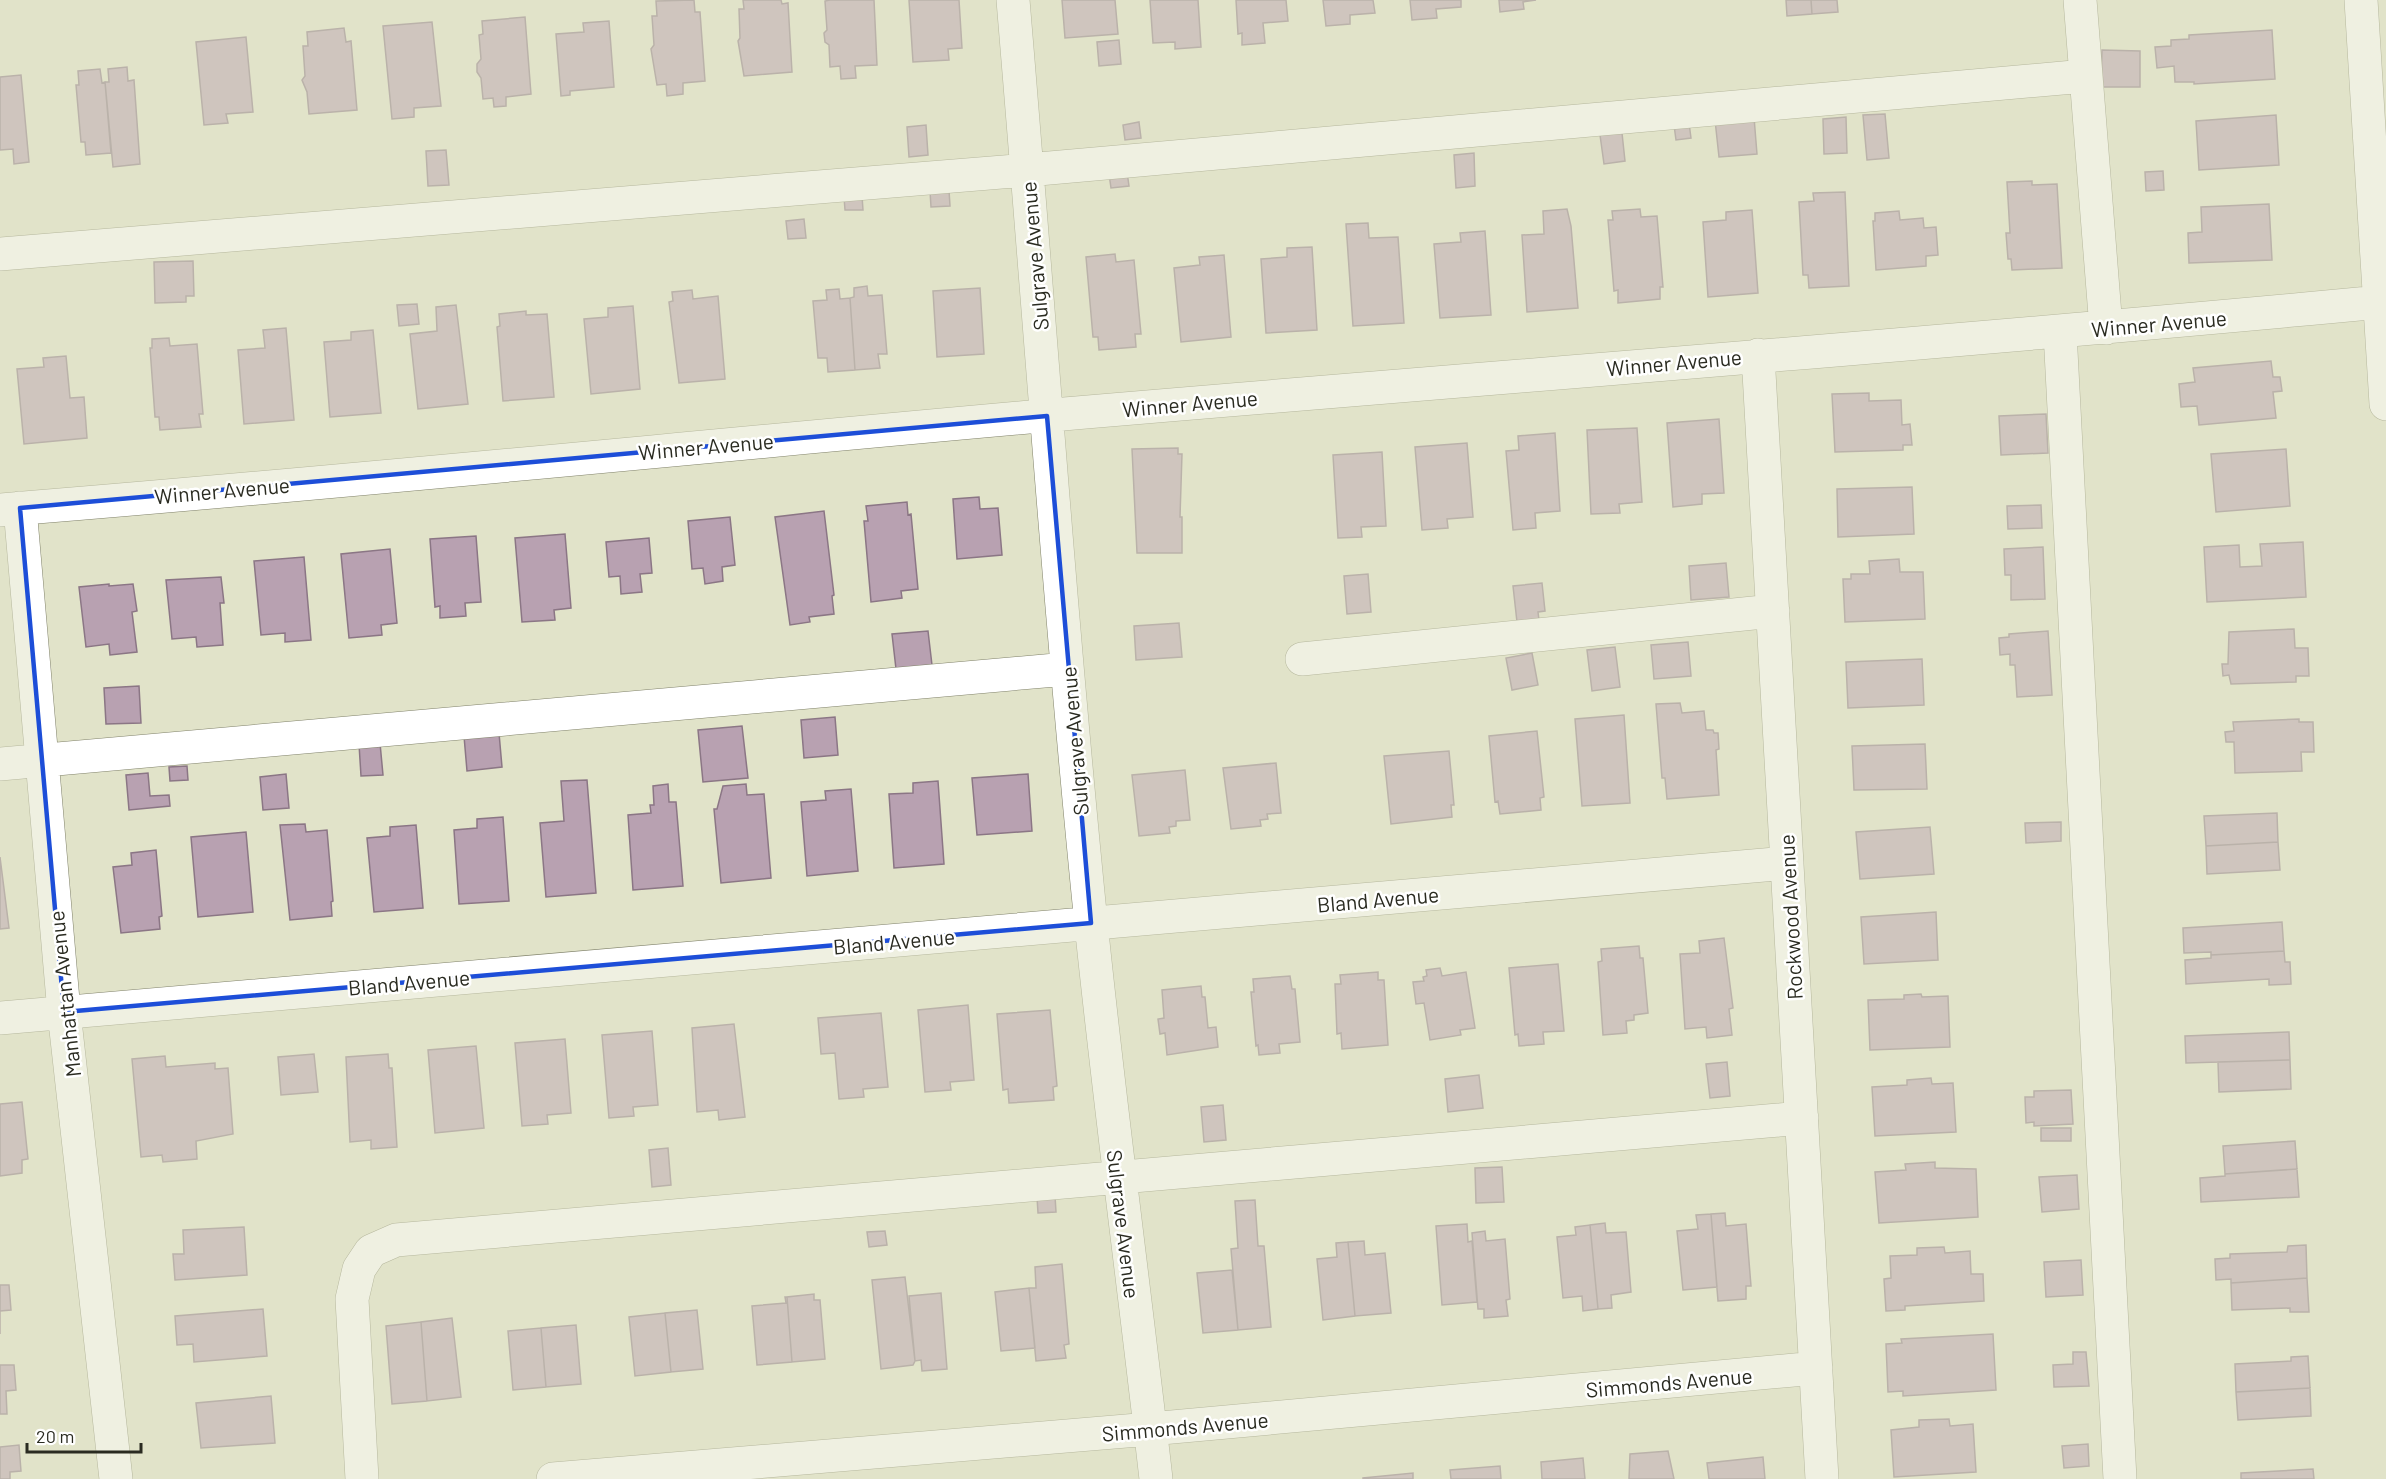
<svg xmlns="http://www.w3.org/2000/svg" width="2386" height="1479" viewBox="0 0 2386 1479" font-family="Barlow,sans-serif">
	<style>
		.building { fill: #b8a1b1; stroke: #8b7685; stroke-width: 1.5 }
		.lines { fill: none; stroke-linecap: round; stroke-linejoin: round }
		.minor-casing { stroke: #80826a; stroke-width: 34 }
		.minor { stroke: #fff; stroke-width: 33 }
		.marked { fill: none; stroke: #1d4ed8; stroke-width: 4.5; stroke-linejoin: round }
		.labels { text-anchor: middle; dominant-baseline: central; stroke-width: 5; stroke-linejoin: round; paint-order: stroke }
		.street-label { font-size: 21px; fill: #2a2b21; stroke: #fff }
	</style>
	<rect width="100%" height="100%" fill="#e1e3c9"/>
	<path class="building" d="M694,0l1,12h5l5,69 -22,2v11l-16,2 -1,-12 -9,1 -6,-36 3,-4 -2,-29h5l-1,-15z
		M743,0h38l1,4 6,-1 4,69 -48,4 -6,-35 2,-3 -1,-29h5z
		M830,0h44l3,65 -22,1 1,12 -15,1 -1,-13 -10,1 -1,-22 -4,-3 -1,-9 3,-3 -2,-29z
		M909,0h50l3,48 -14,1 1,11 -36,2z
		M1062,0h53l3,34 -53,4z
		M1150,0h48l3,47 -26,2v-7l-22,1z
		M1236,0h50l2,21 -25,2 2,20 -23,2v-12l-4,1z
		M1323,0h50l2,13 -25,2v9l-24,2z
		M1410,0h51v7l-25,2 1,9 -25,2z
		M1499,0h37l-13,2 1,7 -24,3z
		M1786,0h25l1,14 -25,2z
		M1811,0h26l1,12 -26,2z
		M525,17l6,77 -25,3v9l-12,1 -1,-9 -10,1 -2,-21 -4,-6v-8l4,-5 -2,-24 4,-1 -1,-13z
		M609,21l5,66 -44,4v4l-9,1 -5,-62 28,-2 -1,-9z
		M432,22l9,84 -27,2v9l-22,2 -9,-93z
		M344,28l2,14 5,-1 6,69 -48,4 -2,-22 -5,-12 3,-4 -2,-30h5l-1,-14z
		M2272,30l3,49 -81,5v-2h-19l-1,-16 -17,2 -2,-21 16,-1v-6l18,-1v-4z
		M246,37l7,75 -27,2 2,9 -24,2 -8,-83z
		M1119,40l2,24 -22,2 -2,-24z
		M2102,50l38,1v36h-39z
		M127,67l1,14 6,-1 6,84 -27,3 -8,-85h4l-1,-13z
		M100,69l2,14 3,-1 6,71 -25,2 -1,-13h-4l-5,-57h3l-1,-14z
		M21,75l8,87 -15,2 -1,-15 -13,1v-73z
		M1885,114l4,44 -22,2 -4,-45z
		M2276,115l3,50 -80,5 -3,-49z
		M1754,117l3,37 -38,3 -4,-37z
		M1846,117l1,36 -23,1 -1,-35z
		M1139,122l2,16 -16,2 -2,-15z
		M1689,123l2,15 -15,2 -2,-15z
		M926,125l2,30 -19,2 -2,-30z
		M1622,133l3,28 -21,3 -4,-29z
		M446,150l3,35 -21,1 -2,-35z
		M1474,153l1,33 -19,2 -2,-33z
		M2163,171l1,19 -18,1 -1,-19z
		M1127,172l2,14 -18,2 -2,-14z
		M2032,181v4l25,-1 5,84 -50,2 -1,-11h-3l-2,-26h4l-3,-51z
		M949,190l1,16 -19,1 -1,-16z
		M1845,192l4,94 -40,2 -1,-13h-5l-4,-73 15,-1 -1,-8z
		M862,196l1,14h-18l-1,-13z
		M2269,204l3,56 -83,3 -1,-30 14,-1 -1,-25z
		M1567,209l4,17 7,82 -51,4 -5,-77 22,-1 -1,-23z
		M1640,209l1,8 16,-1 6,71h-3v12l-42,4v-13l-4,1 -6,-71h5l-1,-9z
		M1752,210l6,83 -50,4 -5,-75 23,-2v-8z
		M1899,211l1,9 23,-2 1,10 12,-1 2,28 -12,1v10l-50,4 -3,-49h2v-8z
		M804,219l2,19 -18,1 -2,-18z
		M1368,223l1,15 29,-1 6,86 -51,3 -7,-102z
		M1485,231l6,84 -51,3 -6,-74 27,-2 -1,-9z
		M1312,247l5,83 -51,3 -5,-74 26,-2v-9z
		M1115,254l1,8 18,-2 7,74h-6l1,13 -37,3 -1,-13h-5l-7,-80z
		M1224,255l7,82 -50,5 -7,-74 26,-3 -1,-8z
		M193,261l1,35h-8v6l-31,1 -1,-41z
		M867,286l1,10 14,-1 5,59h-9l2,14 -25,2 -5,-72 4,-1v-9z
		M980,288l4,66 -47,3 -4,-66z
		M839,289l1,10 10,-1 5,72 -27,2 -1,-14h-9l-5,-57 14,-1 -1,-10z
		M692,290l1,9 25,-3 7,83 -46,4 -10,-81 4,-1 -1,-9z
		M417,304l2,20 -20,2 -2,-21z
		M456,305l12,99 -50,5 -8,-75 27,-3 -1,-24z
		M633,306l7,83 -49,5 -7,-75 24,-2v-9z
		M526,311v4l21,-1 7,83 -51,4 -6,-74 3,-1 -1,-12z
		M286,328l8,92 -50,4 -6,-74 27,-2 -2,-18z
		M373,330l8,83 -51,4 -6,-75 27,-2v-8z
		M169,338l1,8 27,-2 6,70h-4l2,13 -41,3 -1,-13h-4l-5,-69h2v-9z
		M66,356l4,42 14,-1 3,41 -63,6 -7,-75 27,-2 -1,-9z
		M2271,361l2,16h7l2,14 -9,1 3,26 -77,7 -2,-19 -16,1 -2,-23 16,-2 -2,-14z
		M1869,393v8l32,-1 1,25 8,-1 2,21h-9v5l-68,2 -3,-58z
		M2046,414l2,39 -47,2 -2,-39z
		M1719,419l5,74 -22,1v10l-29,3 -6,-84z
		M1637,428l5,74 -23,2 1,9 -29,1 -4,-84z
		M1555,433l5,78 -25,2 1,15 -23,2 -7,-79 13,-1 -1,-14z
		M1467,443l6,74 -26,2 1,9 -26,2 -7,-83z
		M1178,448v6h4l-2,63h2v36h-45l-5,-104z
		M2286,449l4,57 -74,6 -5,-58z
		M1382,452l4,74 -25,1 1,10 -24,1 -5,-83z
		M1912,487l2,47 -76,3 -1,-48z
		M979,497l1,12 18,-1 4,47 -45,4 -4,-60z
		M907,502l1,13 3,-1 7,75 -17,2 1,7 -31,4 -7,-81h4l-2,-15z
		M2041,505l1,23 -34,1 -1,-23z
		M824,511l10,84 -2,1 2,18 -25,3 1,5 -20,3 -15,-108z
		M730,517l5,48 -13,2 1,14 -18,3 -2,-16 -11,1 -4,-48z
		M565,534l6,74 -17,2 1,10 -33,2 -7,-84z
		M476,536l5,66 -16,1 1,13 -26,2v-12l-5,1 -5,-68z
		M649,538l3,35 -12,1 2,18 -21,2 -1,-18 -11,1 -3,-35z
		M2303,542l3,55 -99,5 -3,-55 35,-2 1,22 22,-1 -2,-22z
		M2043,547l2,52 -34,1v-25h-6l-1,-26z
		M390,549l7,74 -16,2 1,10 -33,3 -8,-84z
		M304,557l7,83 -26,2v-9l-24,2 -7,-74z
		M1899,559l1,13h23l2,47 -80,3 -2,-43h8v-5h19l-1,-13z
		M1726,563l3,34 -38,3 -2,-34z
		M1368,574l3,38 -24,2 -3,-38z
		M221,577l3,26h-4l3,42 -26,2 -1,-10 -24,2 -6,-59z
		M1542,583l3,28 -7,1 1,8 -22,2 -4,-36z
		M109,584v2l24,-2 4,27 -5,1 5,40 -27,3 -1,-11 -23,3 -7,-60z
		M1179,623l3,34 -46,3 -2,-34z
		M2294,629l1,19h13l1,28h-13v6l-65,2 -2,-9 -6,1 -1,-12h6l1,-32z
		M928,631l4,34 -36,4 -4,-35z
		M2048,631l4,64 -35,2 -2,-32h-5v-11l-10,1 -1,-17 10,-1v-3z
		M1688,642l3,34 -37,3 -3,-34z
		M1615,647l5,40 -28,4 -5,-41z
		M1532,653l6,32 -26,5 -6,-32z
		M1922,659l2,46 -76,3 -2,-46z
		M139,686l2,37 -35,1 -2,-36z
		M1680,703l2,10 22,-2 2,19h7l1,3h4l1,16 -3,1 3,45 -52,4 -2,-21h-3l-6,-74z
		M1624,715l6,88 -48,3 -7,-87z
		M835,717l3,38 -34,3 -3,-38z
		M2299,719v3h14l1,30h-13l1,19 -67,2 -1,-31h-8l-1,-10 9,-1 -1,-9z
		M742,726l6,52 -45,4 -5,-52z
		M1537,731l7,66 -4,1 1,12 -41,4 -2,-13 -3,1 -6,-66z
		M499,733l3,34 -35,4 -3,-35z
		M380,743l3,32 -22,1 -2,-32z
		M1925,744l2,45 -73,1 -2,-44z
		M1449,751l5,54h-3l1,12 -61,7 -7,-68z
		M1276,763l5,50 -14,1 1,5 -8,1 1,6 -30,3 -8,-61z
		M187,766l1,14 -18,1 -1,-14z
		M1185,770l5,50 -14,1v5l-7,1 1,6 -31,3 -7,-61z
		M148,773l2,23 19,-1 1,11 -41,4 -3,-35z
		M286,774l3,34 -26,2 -3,-33z
		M1028,774l4,57 -55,4 -5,-57z
		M587,780l9,113 -50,4 -6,-74 24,-2 -3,-40z
		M938,781l6,83 -50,4 -5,-74 24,-1v-10z
		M668,784l1,18h7l7,84 -50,4 -5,-75 23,-2 -1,-8h4l-1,-19z
		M746,784l1,11 17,-1 7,84 -50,5 -7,-74h3l6,-23z
		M851,789l7,82 -51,5 -6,-74 25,-2 -1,-9z
		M2277,813l1,29 -72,4 -2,-30z
		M503,817l6,84 -50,3 -5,-74 23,-2v-9z
		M2061,822v19l-35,2 -1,-20z
		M305,824l1,8 21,-2 6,71 -2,1 1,14 -42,4 -10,-95z
		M416,825l7,83 -49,4 -7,-74 23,-2v-9z
		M1930,827l4,47 -74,5 -4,-47z
		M246,832l7,80 -55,5 -7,-80z
		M2278,842l2,28 -73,4 -1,-28z
		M156,850l6,66 -3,1 1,12 -39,4 -8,-66 19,-2 -1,-12z
		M0,857l9,71 -9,1z
		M1936,912l2,48 -74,4 -3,-47z
		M2282,922l2,29 -73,4v-3l-27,1 -1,-25z
		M1724,938l9,70 -4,1 3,26 -25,3 -1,-11 -21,2 -5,-75 20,-1 -1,-12z
		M1639,946l1,12h3l5,55 -14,2v5l-8,1 1,12 -24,2 -5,-73 4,-1 -1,-12z
		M2284,951l1,11h5l1,22 -22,1v-6l-83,5 -1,-24 26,-2v-3z
		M1558,964l6,67 -21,1 1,12 -25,2 -1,-12 -3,1 -6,-67z
		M1440,968l2,8 24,-4 9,56 -15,2 1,5 -31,5 -6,-37 -8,1 -3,-22 11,-1 -1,-4 4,-1 -1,-6z
		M1378,972v8h6l4,65 -46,4 -1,-16 -4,1 -2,-50h6l-1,-9z
		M1290,976l2,13h3l5,53 -21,2 1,9 -21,2 -1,-10 -2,1 -5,-54h3l-1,-13z
		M1201,986l1,11h3l3,31 8,-1 2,20 -51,8 -2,-22 -5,1 -2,-15 6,-1 -2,-28z
		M1921,994l1,3 26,-1 2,51 -80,3 -2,-50 36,-1v-4z
		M968,1005l6,75 -24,2 1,8 -26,2 -7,-82z
		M1050,1010l7,76 -4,1 1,13 -45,3 -1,-14 -5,1 -6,-76z
		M881,1013l7,74 -25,2 1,8 -25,2 -4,-46 -14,1 -3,-36z
		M734,1024l11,93 -26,3 -1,-10 -21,2 -5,-84z
		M652,1031l6,74 -25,2 1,9 -25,2 -7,-83z
		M2289,1032l1,28 -104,3 -1,-27z
		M565,1039l6,74 -24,2 1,9 -26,2 -7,-83z
		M476,1046l8,82 -49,5 -7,-83z
		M314,1054l4,38 -37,3 -3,-38z
		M388,1054l1,14h3l5,79 -26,2v-9l-21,2 -4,-85z
		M165,1056l1,11 49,-4v6l13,-1 5,66 -37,7 1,18 -34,3 -1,-7 -21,2 -9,-98z
		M2290,1060l1,29 -72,3 -1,-30z
		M1727,1062l3,34 -20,2 -4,-34z
		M1479,1075l4,33 -35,4 -3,-33z
		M1931,1078l1,6 21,-1 3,49 -81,4 -3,-49 35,-2v-5z
		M2071,1090l2,34 -39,2v-4l-8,1 -1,-26h9v-6z
		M22,1102l6,57 -6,1v13l-22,3v-72z
		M1223,1105l3,35 -22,2 -3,-35z
		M2041,1128h30v13h-30z
		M2295,1141l2,28 -72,5 -2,-28z
		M668,1148l3,37 -19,2 -3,-37z
		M1935,1162v6l41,1 2,48 -99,6 -4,-51 31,-2 -1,-6z
		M1502,1167l2,35 -28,1 -1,-35z
		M2297,1169l2,28 -98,5 -1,-24 25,-2v-2z
		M2077,1175l2,34 -37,3 -3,-35z
		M1055,1196l1,16 -18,1 -1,-16z
		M1255,1200l3,46h6l7,81 -33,3 -7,-81 7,-1 -3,-47z
		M1725,1213l1,13 20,-2 5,62h-5v13l-28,2 -7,-87z
		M1711,1214l6,73 -34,3 -6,-59 21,-2 -2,-14z
		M1605,1223l1,10 20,-1 5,60 -20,3 1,13 -14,1 -8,-84z
		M1467,1224l1,18 4,-1 5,61 -35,3 -6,-79z
		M1590,1225l8,84 -15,2 -1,-15 -19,2 -6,-61 19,-2 -1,-8z
		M244,1227l3,48 -72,5 -2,-26h11l-1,-24z
		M885,1231l2,14 -18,2 -2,-15z
		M1485,1231l1,10 19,-2 5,60 -4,1 2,16 -24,2v-9h-6l-6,-76z
		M1364,1241l1,14 20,-2 6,60 -36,3 -7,-74z
		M1348,1242l7,74 -32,4 -6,-61 20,-2 -1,-14z
		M2306,1245l1,33 -76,5v-4l-15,1 -1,-21 15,-1v-4l57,-2 1,-6z
		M1944,1247l1,6 25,-2 1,23h12l1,27 -79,5v4l-19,1 -2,-32 7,-1 -1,-22 27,-1v-7z
		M2081,1260l2,35 -37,2 -2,-35z
		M1062,1264l7,80 -5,1 2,13 -30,3 -7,-73h7l-1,-21z
		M1232,1270l6,60 -35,3 -6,-60z
		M905,1277l10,84 -2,4 -32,4 -9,-89z
		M2307,1278l2,34h-19v-4l-58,2 -1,-27z
		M0,1285h9l2,25 -11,1v23z
		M1029,1288l6,60 -34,3 -6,-59z
		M941,1293l6,76 -25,2 -1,-11 -6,1 -6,-65z
		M814,1294v6h6l5,59 -33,3 -5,-65z
		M785,1297h2l5,65 -35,3 -5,-59 34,-3z
		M263,1309l4,47 -73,6 -1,-18 -16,1 -2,-29z
		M697,1310l6,59 -32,3 -6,-59z
		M665,1313l6,59 -36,4 -6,-59z
		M452,1318l9,79 -34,4 -6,-79z
		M421,1322l6,79 -35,3 -6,-78z
		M576,1325l5,59 -35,3 -5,-59z
		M541,1328l5,59 -33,3 -5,-59z
		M1993,1334l3,56 -93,6v-5l-15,1 -2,-48 16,-1 -1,-4z
		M2073,1352h13l3,34 -35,1 -1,-22 20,-1z
		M2308,1356l2,32 -74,4 -1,-28 56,-3v-4z
		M0,1365h14l2,25 -10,1 1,23h-7z
		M2310,1388l1,28 -73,4 -2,-28z
		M271,1396l4,47 -74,5 -5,-45z
		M1949,1419l1,7 23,-2 3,48 -82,5 -3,-47 28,-3v-7z
		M2088,1444l1,22 -25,2 -2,-22z
		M19,1445l2,26 -11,1v7h-10v-32z
		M1668,1451l6,28h-45l1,-25z
		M1763,1457l2,22h-56l-2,-16z
		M1583,1458l2,21h-43l-1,-17z
		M1500,1466l1,13h-50l-1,-9z
		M2313,1469l1,10h-73v-6z
		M1413,1473v6h-50v-1z"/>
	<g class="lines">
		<defs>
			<path id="minor" d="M1013,0c26,308 47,616 78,923 19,186 44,370 65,556
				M2080,0l26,328
				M2361,0l25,404
				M0,254l1027,-84 1058,-94
				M2060,332l60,1147
				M1758,355l64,1124
				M20,508l44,504 52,467
				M0,510c351,-28 702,-64 1052,-95 443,-38 886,-71 1328,-113
				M1302,659l471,-48
				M0,764l1067,-95
				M0,1018l1787,-155
				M362,1479l-10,-180 7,-30 12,-18 25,-11 1406,-122
				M553,1479l597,-50 666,-61"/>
		</defs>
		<use href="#minor" class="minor-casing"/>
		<use href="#minor" class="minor"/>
	</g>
	<path d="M0 0H2386V1479H0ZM1047,416l44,507 -1027,89 -44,-504z" fill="#e1e3c9" fill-opacity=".55" fill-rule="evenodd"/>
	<path class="marked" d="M1047,416l44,507 -1027,89 -44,-504z"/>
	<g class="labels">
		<g class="street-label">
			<text transform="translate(1034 256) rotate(-95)">Sulgrave Avenue</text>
			<text transform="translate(2159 323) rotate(-5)">Winner Avenue</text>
			<text transform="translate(1674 362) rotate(-5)">Winner Avenue</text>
			<text transform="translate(1190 403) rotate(-5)">Winner Avenue</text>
			<text transform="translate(706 446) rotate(-5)">Winner Avenue</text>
			<text transform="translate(222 490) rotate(-5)">Winner Avenue</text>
			<text transform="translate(1074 741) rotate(-95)">Sulgrave Avenue</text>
			<text transform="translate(1378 899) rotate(-5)">Bland Avenue</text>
			<text transform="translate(1790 917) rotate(-93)">Rockwood Avenue</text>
			<text transform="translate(894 941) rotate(-5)">Bland Avenue</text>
			<text transform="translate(409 982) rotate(-5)">Bland Avenue</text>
			<text transform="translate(64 994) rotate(-96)">Manhattan Avenue</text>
			<text transform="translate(1124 1224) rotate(83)">Sulgrave Avenue</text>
			<text transform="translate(1669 1382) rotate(-5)">Simmonds Avenue</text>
			<text transform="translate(1185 1426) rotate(-5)">Simmonds Avenue</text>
		</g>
	</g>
	<path d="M27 1443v9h114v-9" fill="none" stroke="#2a2b21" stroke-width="3"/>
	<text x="36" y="1443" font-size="18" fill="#2a2b21" stroke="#ffffff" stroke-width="4.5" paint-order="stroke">20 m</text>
</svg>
